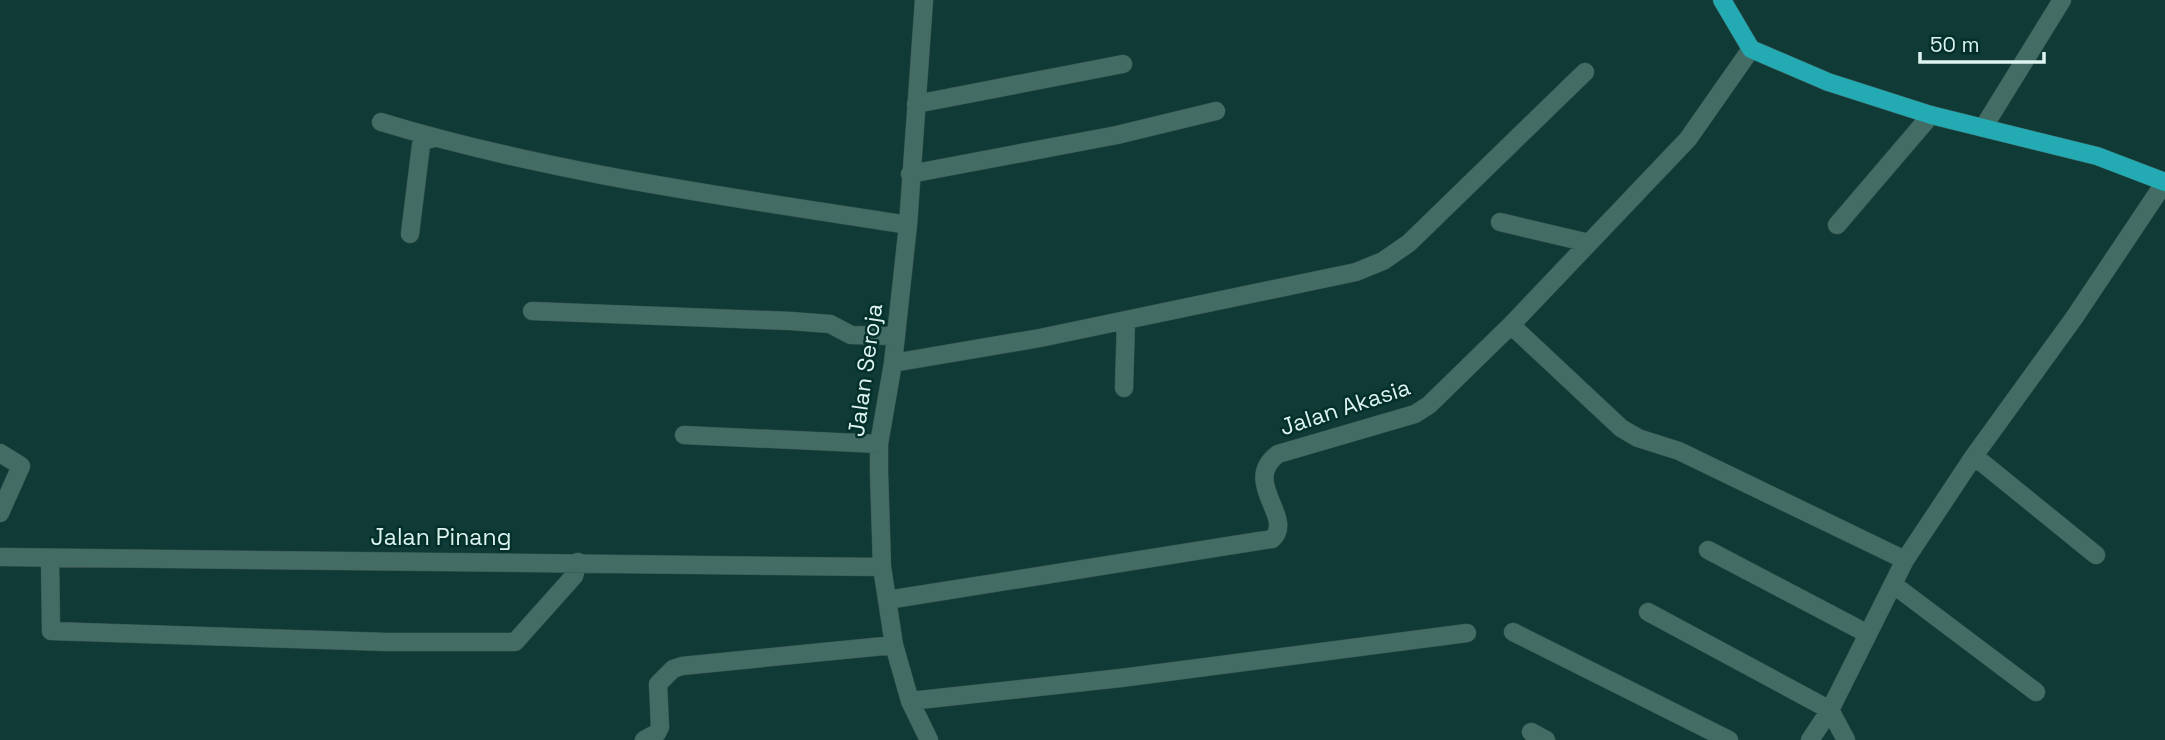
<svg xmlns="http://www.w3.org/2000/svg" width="2165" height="740" viewBox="0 0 2165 740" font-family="'Space Grotesk',sans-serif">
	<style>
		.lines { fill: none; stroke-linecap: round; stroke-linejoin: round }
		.minor-casing { stroke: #36534f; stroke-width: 19 }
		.major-casing { stroke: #36534f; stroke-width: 19 }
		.minor { stroke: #436c65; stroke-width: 18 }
		.major { stroke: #24aab2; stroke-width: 18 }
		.labels { text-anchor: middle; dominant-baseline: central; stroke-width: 5; stroke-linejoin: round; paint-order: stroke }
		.street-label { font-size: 23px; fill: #def4f0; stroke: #03302b }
	</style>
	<rect width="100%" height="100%" fill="#103a35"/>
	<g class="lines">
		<defs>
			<path id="minor" d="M924,0l-16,225 -15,138 -14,81v28l3,95 12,78 16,56 19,39
				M916,104l207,-40
				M381,122c172,52 350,75 527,103
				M1983,128l79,-128
				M910,174l207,-39 99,-24
				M1500,222l89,21
				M1837,225l94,-110
				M410,234l11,-89 5,-5 8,-2
				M532,311l259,10 39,3 21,11 45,1
				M1511,325l110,103 17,10 41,13 226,109
				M893,363l147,-25 316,-66 27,-11 26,-18 176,-171
				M1124,388l2,-68
				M684,435l195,9
				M0,453l21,13 -21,47
				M1974,456l122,99
				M1708,550l160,84
				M0,557l882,10
				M50,559l1,72 336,11h128l59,-66 4,-14
				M1894,585l142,107
				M887,600l385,-61c24,-21 -32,-57 6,-85l137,-40 14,-9 82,-80 177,-186 63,-90
				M1648,612l182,98 16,30
				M1513,632l216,108
				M910,701l211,-23 346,-45
				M1531,732l15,8
				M644,740l13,-7 3,-6 -2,-43 15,-15 9,-3 212,-21
				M1810,740l20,-30 75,-150 69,-104 100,-138 91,-136"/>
			<path id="major" d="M1722,0l29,49 77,33 103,33 166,41 68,26"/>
		</defs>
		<use href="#minor" class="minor-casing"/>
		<use href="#major" class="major-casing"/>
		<use href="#minor" class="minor"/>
		<use href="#major" class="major"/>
	</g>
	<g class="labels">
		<g class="street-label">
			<text transform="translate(865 370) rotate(-82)">Jalan Seroja</text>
			<text transform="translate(1345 407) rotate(-18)">Jalan Akasia</text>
			<text x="441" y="537">Jalan Pinang</text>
		</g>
	</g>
	<path d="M1920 52v10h124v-10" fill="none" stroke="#def4f0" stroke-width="3.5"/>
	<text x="1930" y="52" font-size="21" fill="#def4f0" stroke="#03302b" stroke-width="5" paint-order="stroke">50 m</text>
</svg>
